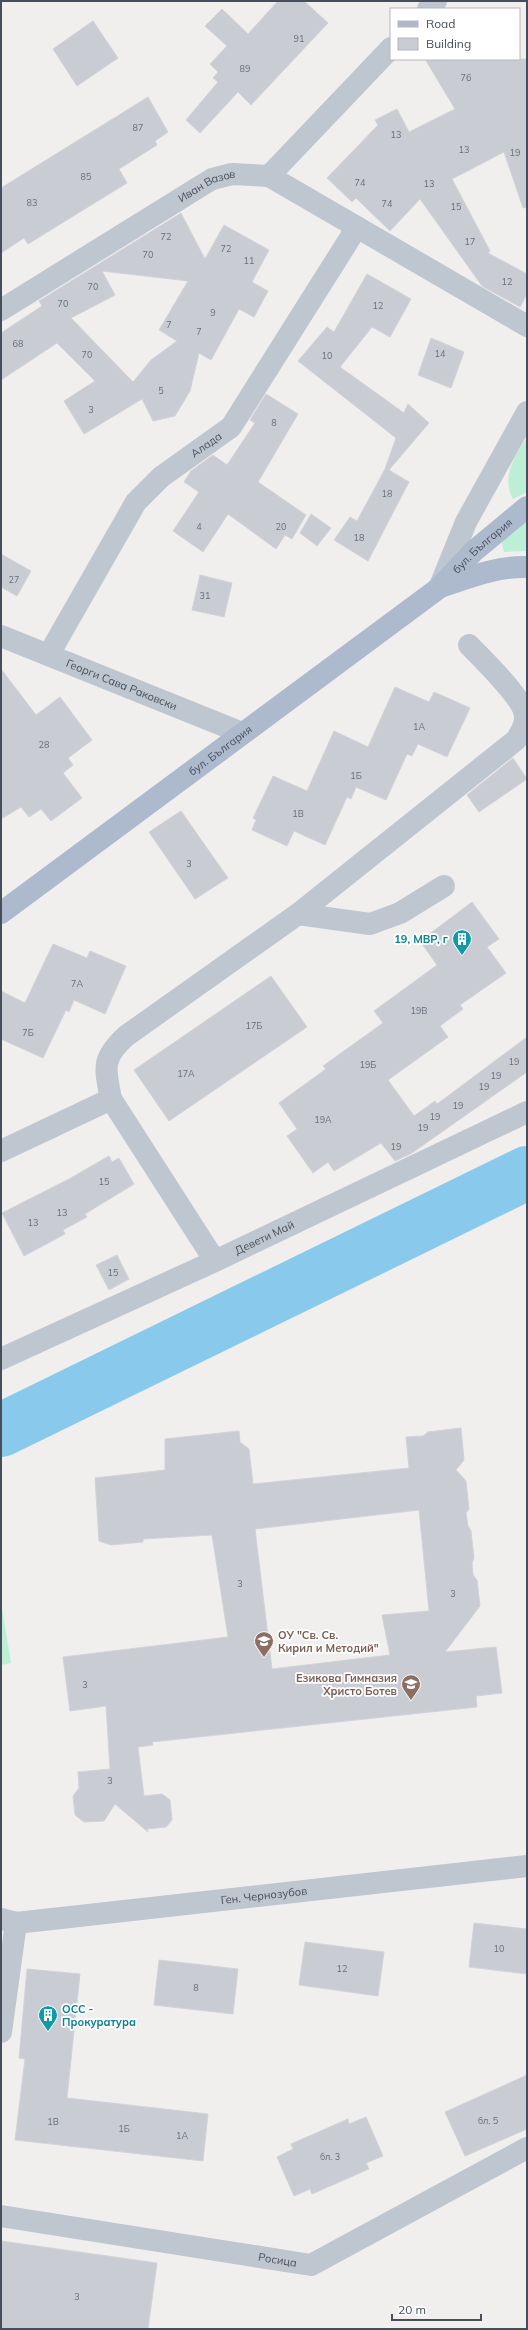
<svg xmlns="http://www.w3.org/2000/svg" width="528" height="2330" viewBox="0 0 528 2330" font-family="Mulish,sans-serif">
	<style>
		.green { fill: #bcefd6 }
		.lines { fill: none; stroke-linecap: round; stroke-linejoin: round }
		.river { stroke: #89caec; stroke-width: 54 }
		.building { fill: #caccd4; stroke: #d2d3d9; fill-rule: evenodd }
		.minor { stroke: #bec6d0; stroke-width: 22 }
		.major { stroke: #adb9cd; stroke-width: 22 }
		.labels { text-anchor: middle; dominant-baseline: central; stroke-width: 3.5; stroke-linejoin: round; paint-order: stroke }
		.number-label { font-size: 9px; fill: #676e79 }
		.street-label { font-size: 11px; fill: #464e5b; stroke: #fff }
		.culture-label { font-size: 11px; font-weight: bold; fill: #0d838f; stroke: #fff; text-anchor: end }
		.education-label { font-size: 11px; font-weight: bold; fill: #785e54; stroke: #fff; text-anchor: start }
	</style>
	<rect width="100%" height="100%" fill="#f1eeee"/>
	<path class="green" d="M527,437v55l-14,7c-12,-22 2,-43 14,-62z
		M527,517v34l-23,1 -2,-9 4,-7z
		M1,1602l10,61 -10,2z"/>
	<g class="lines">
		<path class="river" d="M1,1430l526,-257"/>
	</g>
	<path class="building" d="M278,1h26l24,22 -77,82 -13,-13 -38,41 -14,-13 32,-38 -5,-4 5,-6 -8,-8 17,-18 -22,-20 17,-17 26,25z
		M93,21l25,37 -41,28 -24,-37z
		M425,59h102v148l-4,1 -19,-56 -52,27 38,72 -2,2 39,21v20l-7,13 -38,-21 -62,-87 -30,32 -34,-33 -4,4 -25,-24 51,-53 -3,-5 22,-11 12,23 46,-23z
		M148,97l20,35 -13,9 2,4 -38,24 8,14 -99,61 -4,-6 -23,15v-65z
		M181,213l24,46 19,-34 45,25 -17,32 16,9 -14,26 -15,-8 -28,51 -12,-7 -9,38 -15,25 -22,5 -11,-22 -58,35 -20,-33 31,-20 -38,-38 -56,37v-47l41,-27 -3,-5zM102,271l86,10 -29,49 18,11 -26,19 -18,22 -62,-64 44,-23z
		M367,274l44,25 -21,38 -18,-10 -32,40 64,46 4,-9 21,19 -40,47 20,12 -41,79 -34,-21 16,-23 7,4 28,-52 11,-31 -98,-77 29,-34 7,5z
		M431,338l33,14 -13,36 -33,-13z
		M266,394l32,20 -40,68 48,33 -14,24 -7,-4 -9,14 -48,-35 -25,38 -30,-21 26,-39 -15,-10 7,-11 22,-16 14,10 28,-42 -5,-3z
		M311,514l20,14 -14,18 -17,-13z
		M1,554l30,17 -14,25 -16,-9z
		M200,575l32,8 -8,34 -32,-7z
		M1,669l35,46 24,-18 32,43 -24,18 5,7 -10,8 19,25 -31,23 -10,-12 -12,8 -8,-10 -20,12z
		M395,687l34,15 5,-10 36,16 -23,49 -29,-13 -6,12 -5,-2 -21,46 -30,-13 -5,12 -4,-2 -22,48 -31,-14 -7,15 -35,-16 4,-10 -3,-2 20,-42 34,15 27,-60 34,16z
		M513,758l14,21 -48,33 -12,-17z
		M181,811l47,67 -33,21 -46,-67z
		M472,902l27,37 -12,8 19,26 -46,32 3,4 -23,17 8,11 -60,43 26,36 21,-15 2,3 90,-67v35l-115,81 -17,8 -14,-18 -47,28 -6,-9 -15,11 -26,-37 10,-7 -18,-26 47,-34 -3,-3 60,-43 -9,-12 63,-46 -17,-24z
		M53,944l34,14 3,-7 36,15 -21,48 -31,-14 -5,12 -3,-2 -23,48 -42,-19v-48l24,12z
		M271,976l36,51 -138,94 -35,-51z
		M109,1156l3,6 7,-4 15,26 -49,30 2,3 -24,13 2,4 -41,22 -22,-43 67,-34z
		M117,1255l12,24 -20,11 -13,-25z
		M461,1428l3,32 -8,10 10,11 3,28 -3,4 2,13 3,5 3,27 -2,5 1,12 4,5 3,26 -35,46 51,-5 6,46 -26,3 1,11 -325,35 1,3 -15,2 6,49 18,-2 8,6 2,20 -6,7 -19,2 1,3 -33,-28 -11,17 -20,1 -9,-7 -2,-19 6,-8 -1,-16 32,-3 -4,-63 -36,5 -7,-54 165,-20 -16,-102 -69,4v3l-32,3 -12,-4 -4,-63 70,-8v-31l74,-8 1,11 9,7 4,35 156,-16 -3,-31 17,-1 5,-4zM419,1510l10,101 -47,4 8,40 -118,14 -17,-140z
		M474,1923l53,6v45l-58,-7z
		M305,1942l79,10 -6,44 -79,-11z
		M159,1960l79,9 -5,45 -79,-9z
		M27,1969l53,5 -13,124 141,16 -5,47 -188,-21 10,-81 -6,-1z
		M527,2075v54l-62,27 -20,-44z
		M366,2117l17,39 -17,7 3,6 -57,25 -2,-5 -16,7 -17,-39 16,-8 -2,-5 57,-25 1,5z
		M1,2241l156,22 -9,66h-147z"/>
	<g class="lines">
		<g class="minor">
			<path d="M428,9l8,-8"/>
			<path d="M269,176l258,150"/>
			<path id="s1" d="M1,310l211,-131 20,-5 37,2 122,-128"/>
			<path d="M440,586l26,-64 61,-110"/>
			<path id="s2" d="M1,636l241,97"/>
			<path id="s3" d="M49,654l87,-152 25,-25 70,-50 126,-200"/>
			<path d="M298,914l72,10 30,-11 44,-27"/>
			<path d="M1,1151l110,-52"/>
			<path d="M215,1261l-104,-162c-6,-31 -10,-40 15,-63l172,-122 218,-174c5,-8 9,-14 9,-23 0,-18 -43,-58 -56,-72"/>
			<path id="s4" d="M1,1359l214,-98 312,-149"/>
			<path id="s5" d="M1,1919l15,4 511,-57"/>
			<path d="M1,2032l15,-109"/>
			<path id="s6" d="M1,2216l310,49 216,-117"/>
		</g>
		<g class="major">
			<path d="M440,587c28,-9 57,-21 87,-20"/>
			<path id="s7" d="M1,913l438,-325 35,-37 53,-44"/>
		</g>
	</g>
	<defs>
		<symbol id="building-pin" viewBox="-11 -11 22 30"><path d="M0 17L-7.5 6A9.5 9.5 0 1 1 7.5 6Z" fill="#0f9aa8" stroke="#fff"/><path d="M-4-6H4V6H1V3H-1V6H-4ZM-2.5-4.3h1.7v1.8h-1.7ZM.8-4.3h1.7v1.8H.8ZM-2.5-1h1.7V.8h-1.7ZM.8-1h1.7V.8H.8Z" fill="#fff"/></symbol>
		<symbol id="school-pin" viewBox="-11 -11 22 30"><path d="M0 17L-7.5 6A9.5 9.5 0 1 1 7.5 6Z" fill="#8d6e63" stroke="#fff"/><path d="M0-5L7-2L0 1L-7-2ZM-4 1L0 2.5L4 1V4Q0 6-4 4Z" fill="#fff"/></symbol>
	</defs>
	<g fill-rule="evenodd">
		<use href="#building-pin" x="451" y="928" width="22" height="30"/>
		<use href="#school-pin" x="253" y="1630" width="22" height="30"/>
		<use href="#school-pin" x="400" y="1673" width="22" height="30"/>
		<use href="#building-pin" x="37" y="2004" width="22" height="30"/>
	</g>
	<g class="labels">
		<g class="number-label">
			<text x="299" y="38">91</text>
			<text x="245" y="68">89</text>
			<text x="466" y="77">76</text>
			<text x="138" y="127">87</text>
			<text x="396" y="134">13</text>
			<text x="464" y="149">13</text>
			<text x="515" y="152">19</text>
			<text x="86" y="176">85</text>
			<text x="360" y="182">74</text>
			<text x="429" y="183">13</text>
			<text x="32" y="202">83</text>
			<text x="387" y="203">74</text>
			<text x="456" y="206">15</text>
			<text x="166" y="236">72</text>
			<text x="470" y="241">17</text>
			<text x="226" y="248">72</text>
			<text x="148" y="254">70</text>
			<text x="249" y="260">11</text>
			<text x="507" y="281">12</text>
			<text x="93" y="286">70</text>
			<text x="63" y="303">70</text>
			<text x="378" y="305">12</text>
			<text x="213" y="312">9</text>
			<text x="169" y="324">7</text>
			<text x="199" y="331">7</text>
			<text x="18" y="343">68</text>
			<text x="440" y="353">14</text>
			<text x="87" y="354">70</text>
			<text x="327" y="355">10</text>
			<text x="161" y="390">5</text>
			<text x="91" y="409">3</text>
			<text x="274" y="422">8</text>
			<text x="387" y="493">18</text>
			<text x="199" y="526">4</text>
			<text x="281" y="526">20</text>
			<text x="359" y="537">18</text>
			<text x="14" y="579">27</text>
			<text x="205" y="595">31</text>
			<text x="419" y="726">1А</text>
			<text x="44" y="744">28</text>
			<text x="356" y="775">1Б</text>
			<text x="298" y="813">1В</text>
			<text x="189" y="863">3</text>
			<text x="77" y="983">7А</text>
			<text x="419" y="1010">19В</text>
			<text x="254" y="1025">17Б</text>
			<text x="28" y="1032">7Б</text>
			<text x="514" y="1061">19</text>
			<text x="368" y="1064">19Б</text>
			<text x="186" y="1073">17А</text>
			<text x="496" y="1075">19</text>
			<text x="484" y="1086">19</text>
			<text x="458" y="1105">19</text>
			<text x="435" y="1116">19</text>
			<text x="323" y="1119">19А</text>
			<text x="423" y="1127">19</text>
			<text x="396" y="1146">19</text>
			<text x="104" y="1181">15</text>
			<text x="62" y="1212">13</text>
			<text x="33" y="1222">13</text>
			<text x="113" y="1272">15</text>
			<text x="240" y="1583">3</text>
			<text x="453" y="1593">3</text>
			<text x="85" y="1684">3</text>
			<text x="110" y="1780">3</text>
			<text x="499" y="1948">10</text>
			<text x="342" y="1968">12</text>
			<text x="196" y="1987">8</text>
			<text x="488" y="2120">бл. 5</text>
			<text x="53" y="2121">1В</text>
			<text x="124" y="2128">1Б</text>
			<text x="182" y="2135">1А</text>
			<text x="330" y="2156">бл. 3</text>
			<text x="77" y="2296">3</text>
		</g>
		<g class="street-label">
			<text stroke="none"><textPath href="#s1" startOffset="241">Иван Вазов</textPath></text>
			<text stroke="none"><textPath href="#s3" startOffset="266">Алада</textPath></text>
			<text stroke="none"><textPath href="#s7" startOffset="606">бул. България</textPath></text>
			<text stroke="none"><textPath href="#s2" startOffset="130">Георги Сава Раковски</textPath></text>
			<text stroke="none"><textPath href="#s7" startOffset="273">бул. България</textPath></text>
			<text stroke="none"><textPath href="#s4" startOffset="290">Девети Май</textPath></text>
			<text stroke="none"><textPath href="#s5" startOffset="265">Ген. Чернозубов</textPath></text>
			<text stroke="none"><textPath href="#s6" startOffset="280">Росица</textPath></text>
		</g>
		<g class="culture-label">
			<text x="448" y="939">19, МВР, г</text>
			<text x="62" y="2009" text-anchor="start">ОСС -<tspan x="62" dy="13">Прокуратура</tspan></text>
		</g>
		<g class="education-label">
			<text x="278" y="1635">ОУ "Св. Св.<tspan x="278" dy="13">Кирил и Методий"</tspan></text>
			<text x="397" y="1678" text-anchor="end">Езикова Гимназия<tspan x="397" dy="13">Христо Ботев</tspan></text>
		</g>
	</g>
	<rect width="528" height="2330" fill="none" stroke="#464e5b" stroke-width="4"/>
	<rect x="390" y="8" width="130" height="52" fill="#ffffff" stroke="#b5b8bd"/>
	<rect x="398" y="21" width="20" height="6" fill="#adb9cd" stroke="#b5b8bd"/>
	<text x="426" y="28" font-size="12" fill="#464e5b">Road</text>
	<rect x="398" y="38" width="20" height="12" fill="#caccd4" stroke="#b5b8bd"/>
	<text x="426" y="48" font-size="12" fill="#464e5b">Building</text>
	<path d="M392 2314v6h89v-6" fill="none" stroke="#464e5b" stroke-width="2"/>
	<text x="398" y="2314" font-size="12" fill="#464e5b" stroke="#ffffff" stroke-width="3" paint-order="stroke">20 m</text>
</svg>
